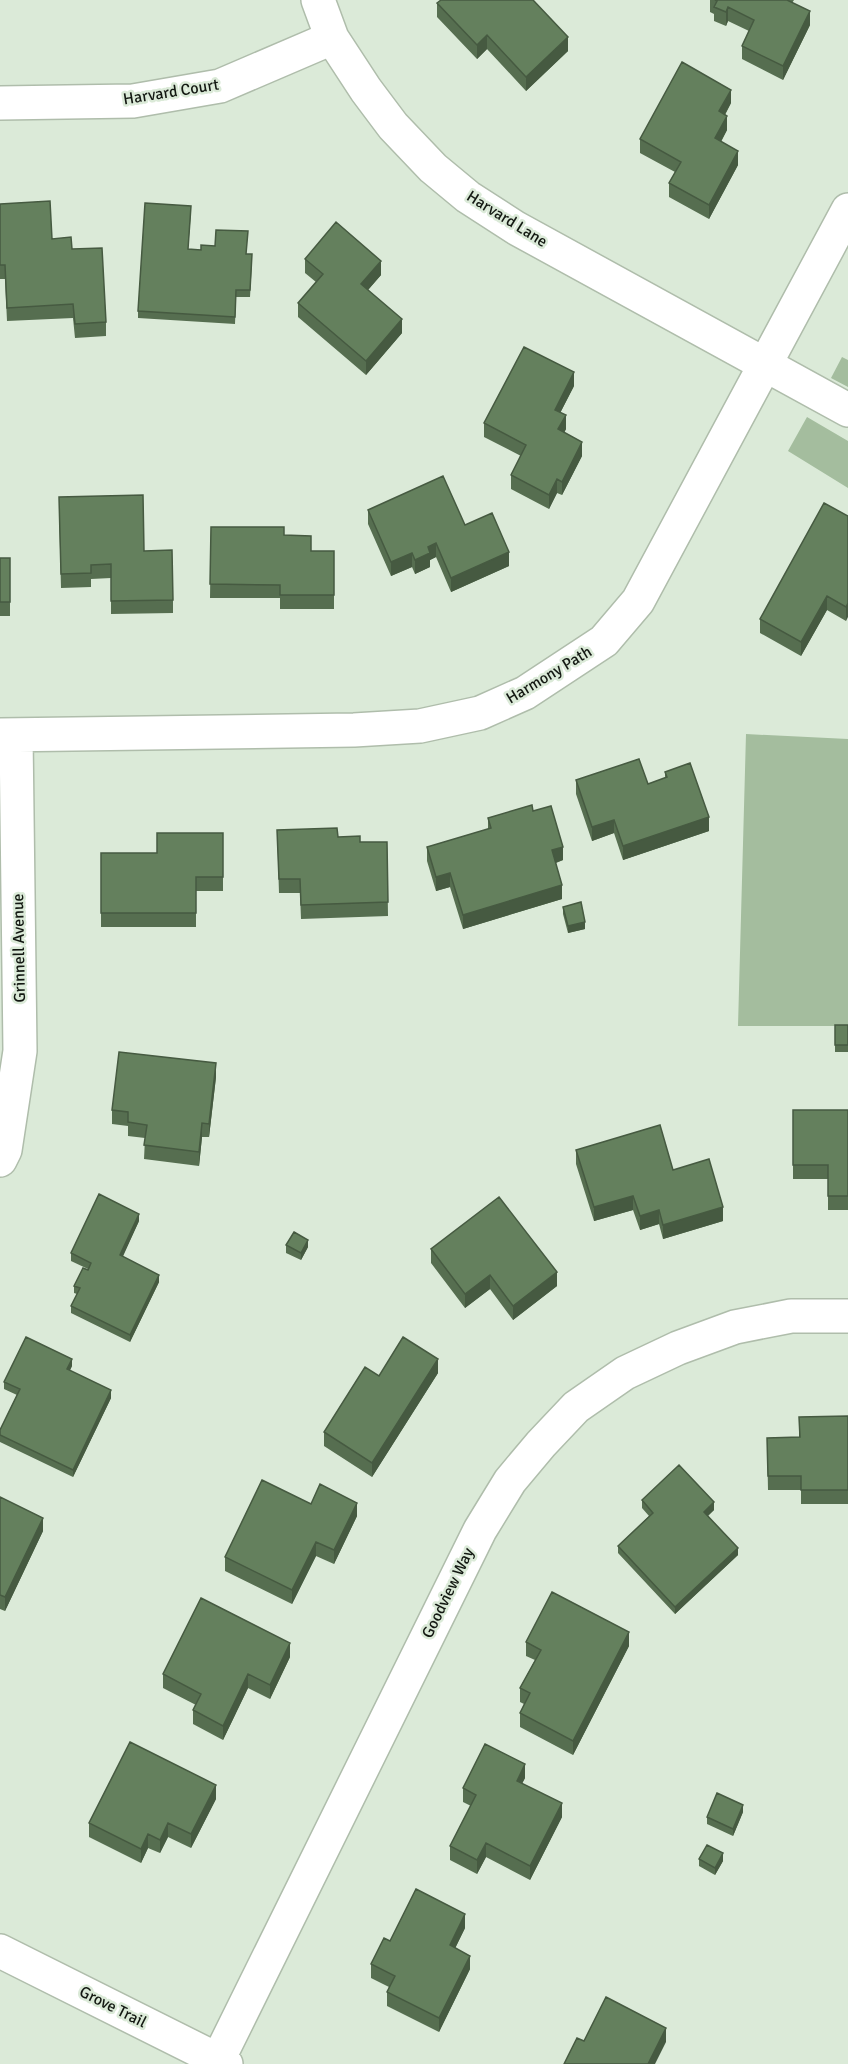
<svg xmlns="http://www.w3.org/2000/svg" width="848" height="2064" viewBox="0 0 848 2064" font-family="Signika,sans-serif">
	<style>
		.green { fill: #a4bd9e }
		.lines { fill: none; stroke-linecap: round; stroke-linejoin: round }
		.minor-casing { stroke: #afbdab; stroke-width: 36 }
		.minor { stroke: #fff; stroke-width: 33 }
		.wall { fill: #566e50 }
		.shaded-wall { fill: #465a41 }
		.building { fill: #64805d; stroke: #465a41; stroke-width: 1.5 }
		.labels { text-anchor: middle; dominant-baseline: central; stroke-width: 5; stroke-linejoin: round; paint-order: stroke }
		.street-label { font-size: 16px; fill: #131812; stroke: #dbead8 }
	</style>
	<rect width="100%" height="100%" fill="#dbead8"/>
	<path class="green" d="M842,357l6,3v27l-17,-9z
		M807,417l41,24v47l-60,-37z
		M746,734l102,5v287h-110z"/>
	<g class="lines">
		<defs>
			<path id="minor" d="M318,0l14,38 34,52 27,36 40,42 35,29 48,31 332,182
				M0,103l133,-2 87,-15 112,-48
				M0,735l354,-5 66,-4 60,-13 45,-20 79,-52 34,-40 210,-391
				M0,1160l5,-10 15,-99 -4,-316
				M0,1951l226,113
				M216,2064l264,-534 30,-49 31,-37 35,-37 49,-34 53,-25 57,-21 56,-11h57"/>
		</defs>
		<use href="#minor" class="minor-casing"/>
		<use href="#minor" class="minor"/>
	</g>
	<path class="wall" d="M710,0h84l-2,3 18,22 -27,55 -41,-21v-13l7,-15 -21,-10 -2,5 -12,-5v-7l-4,-2z
		M437,3l131,48 -42,40 -39,-42 -10,10 -40,-42z
		M731,103l-6,12 2,15 -6,12 17,23 -29,54 -40,-22v-14l6,-11 -35,-19v-14z
		M0,204l52,35 20,10 34,73v14l-31,2 -2,-20 -66,3 -2,-42h-5z
		M191,213l-3,36 59,5 5,8 -2,35h-14l-1,27 -97,-6v-7z
		M305,259l76,16 -13,15 34,43 -36,42 -68,-58v-14l18,-21 -11,-9z
		M574,386l-14,27 6,16 -2,4 18,23 -20,39 -5,-2 -8,16 -38,-20v-14l10,-19 -37,-19v-14z
		M59,510l85,41 29,49v13l-62,1v-36l-20,1v8l-30,1z
		M368,510l97,15 44,41 -58,26 -15,-35 -6,3v7l-15,7 -3,-7 -21,9 -23,-52z
		M848,516l-2,105 -19,-11 -26,46 -41,-23v-14z
		M211,527l73,8 27,16h23v58h-54v-11h-70z
		M0,558h10v58h-10z
		M665,772l44,59 -86,29 -9,-27 -22,8 -16,-47v-14l72,4 17,-6z
		M533,811l30,49 -7,3 6,36 -99,30 -13,-42 -14,4 -9,-30v-14l61,-18v-11z
		M277,830l61,7 22,5h27l1,74 -87,3 -1,-26h-21z
		M223,833v58h-27v36h-95v-74h56z
		M563,907l22,22 -17,4 -5,-19z
		M835,1025h13v27h-13z
		M216,1077l-7,60h-7l-3,29 -55,-7 1,-21 -17,-2v-10l-16,-2v-14z
		M793,1110h55v100h-20v-31h-35z
		M576,1150l97,20 50,51 -60,18 -4,-15 -19,6 -7,-20 -39,11 -18,-57z
		M139,1221l-17,36 37,25 -29,60 -59,-29v-7l6,-12 -3,-1v-7l14,-17 -17,-8v-8z
		M286,1245l22,2 -7,13 -15,-7z
		M431,1249l126,37 -44,34 -23,-31 -25,19 -34,-45z
		M72,1366l-2,4 41,28 -38,79 -73,-35v-12l17,-35 -13,-6v-7z
		M438,1373l-66,104 -48,-31v-14l55,-56z
		M848,1416v88h-47v-14h-33l-1,-52 32,-1v-20z
		M0,1497l43,34 -38,80 -5,-2z
		M642,1500l72,10 -6,6 30,39 -63,59 -57,-61v-7l31,-30 -7,-8z
		M311,1504l46,12 -23,48 -18,-8 -24,48 -67,-33v-14z
		M526,1642l103,4 -56,109 -53,-28v-14l4,-9 -4,-2v-14l15,-28 -9,-4z
		M290,1657l-20,42 -22,-11 -25,52 -30,-16v-14l3,-5 -33,-17v-14z
		M525,1778l-3,5 40,34 -32,63 -44,-23 -9,17 -27,-14v-14l21,-40 -8,-4v-14z
		M216,1799l-25,49 -23,-11 -8,16 -12,-5 -7,15 -52,-26v-14z
		M743,1812l-10,24 -26,-12v-7z
		M699,1859l24,2 -8,14 -16,-9z
		M465,1928l-10,20 15,21 -31,63 -52,-26v-14l2,-5 -18,-9v-14l19,-23z"/>
	<path class="shaded-wall" d="M728,7v14l-2,5v-14z
		M810,11v14l-27,55v-14z
		M487,35v14l-10,10v-14z
		M568,37v14l-42,40v-14z
		M731,90v13l-12,22v-14z
		M727,116v14l-12,22v-14z
		M738,151v14l-29,54v-14z
		M381,261v14l-20,23v-14z
		M402,319v14l-36,42v-14z
		M574,372v14l-19,37v-13z
		M566,415v14l-8,14v-14z
		M582,442v14l-20,39v-13z
		M557,479v14l-8,16v-14z
		M436,543v14l-6,3v7l-15,7v-14l13,-13z
		M509,552v14l-58,26v-14z
		M412,553v14l-21,9v-14z
		M827,596v14l-26,46v-14z
		M848,603v14l-2,4v-14z
		M709,817v14l-86,29v-14z
		M614,820v13l-22,8v-14z
		M563,847v13l-11,4v-14z
		M450,873v14l-14,4v-14z
		M562,885v14l-99,30v-14z
		M585,922v7l-17,4v-7z
		M216,1063v14l-7,60v-13z
		M202,1123v14l-3,29v-14z
		M633,1196v14l-39,11v-14z
		M723,1207v14l-60,18v-14z
		M659,1210v14l-19,6v-14z
		M139,1214v7l-19,42v-8z
		M308,1240v7l-7,13v-7z
		M557,1272v14l-44,34v-14z
		M159,1275v7l-29,60v-7z
		M490,1275v14l-25,19v-14z
		M72,1359v7l-5,10v-7z
		M438,1359v14l-66,104v-14z
		M111,1390v8l-38,79v-7z
		M714,1502v8l-10,9v-7z
		M357,1503v13l-23,48v-14z
		M43,1518v13l-38,80v-14z
		M316,1542v14l-24,48v-14z
		M738,1548v7l-63,59v-7z
		M629,1632v14l-56,109v-14z
		M290,1643v14l-20,42v-14z
		M248,1674v14l-25,52v-14z
		M525,1764v14l-8,16v-13z
		M216,1785v14l-25,49v-14z
		M562,1803v14l-32,63v-14z
		M743,1805v7l-10,24v-7z
		M168,1823v14l-8,16v-13z
		M148,1834v14l-7,15v-14z
		M486,1843v14l-9,17v-14z
		M723,1853v8l-8,14v-7z
		M465,1914v14l-15,31v-14z
		M470,1956v13l-31,63v-14z
		M666,2028v14l-11,22h-7z"/>
	<path class="building" d="M441,0h92l35,37 -42,40 -39,-42 -10,10 -40,-42z
		M715,0h72l23,11 -27,55 -41,-20 12,-26 -26,-13 -2,5 -12,-5 3,-6z
		M682,62l49,28 -12,21 8,5 -12,22 23,13 -29,54 -40,-22 12,-21 -41,-23z
		M50,201l2,38 19,-2 1,12 30,-1 4,74 -31,2 -2,-20 -66,4 -2,-43h-5v-61z
		M145,203l46,3 -3,43 13,1v-5l14,1 1,-16 32,1 -2,23h6l-2,36h-14l-1,27 -97,-6z
		M336,222l45,39 -20,23 41,35 -36,42 -68,-58 25,-29 -18,-15z
		M524,347l50,25 -19,38 11,5 -8,14 24,13 -20,40 -5,-3 -8,16 -38,-20 15,-30 -42,-22z
		M443,476l22,49 27,-12 17,39 -58,26 -15,-35 -8,4 2,6 -15,7 -3,-7 -21,9 -23,-52z
		M143,495l1,56 28,-1 1,50 -62,1v-37l-20,1v8l-30,1 -2,-77z
		M824,503l24,13v87l-2,4 -19,-11 -26,46 -41,-23z
		M211,527h73v8l27,1v15h23v44h-54v-10l-70,-1z
		M0,558h10v44h-10z
		M639,759l9,25 19,-7 -2,-5 25,-9 19,54 -86,29 -9,-26 -22,7 -16,-47z
		M532,805l1,6 18,-5 12,41 -11,3 10,35 -99,30 -13,-42 -14,4 -9,-30 64,-19 -3,-10z
		M337,828l1,9 22,-1v6h27l1,60 -87,3 -1,-26h-21l-2,-49z
		M157,833h66v44h-27v36h-95v-60h56z
		M581,902l4,20 -17,4 -5,-19z
		M835,1025h13v20h-13z
		M119,1052l97,11 -7,61 -7,-1 -3,29 -55,-7 3,-20 -19,-3v-10l-16,-2z
		M793,1110h55v86h-20v-31h-35z
		M660,1125l13,45 36,-11 14,48 -60,18 -4,-15 -19,6 -7,-20 -39,11 -18,-57z
		M99,1194l40,20 -19,41 39,20 -29,60 -59,-29 9,-18 -6,-2 9,-18 5,2 3,-7 -20,-10z
		M499,1197l58,75 -44,34 -23,-31 -25,19 -34,-45z
		M294,1232l14,8 -7,13 -15,-8z
		M26,1337l46,22 -5,10 44,21 -38,80 -73,-35v-5l20,-41 -16,-7z
		M403,1337l35,22 -66,104 -48,-31 41,-65 14,9z
		M848,1416v74h-47v-14h-33l-1,-38 33,-1 -1,-20z
		M679,1465l35,37 -10,10 34,36 -63,59 -57,-61 35,-33 -11,-13z
		M262,1480l49,24 9,-20 37,19 -23,47 -18,-8 -24,48 -67,-33z
		M0,1497l43,21 -38,79 -5,-2z
		M552,1592l77,40 -56,109 -53,-28 10,-20 -10,-5 21,-38 -15,-8z
		M201,1598l89,45 -20,42 -22,-11 -25,52 -30,-16 8,-16 -38,-20z
		M130,1742l86,43 -25,49 -23,-11 -8,17 -12,-6 -7,15 -52,-26z
		M485,1744l40,20 -8,17 45,22 -32,63 -44,-23 -9,17 -27,-14 26,-51 -13,-7z
		M717,1793l26,12 -10,24 -26,-12z
		M707,1845l16,8 -8,15 -16,-9z
		M416,1889l49,25 -15,31 20,11 -31,62 -52,-26 8,-16 -24,-12 13,-26 6,3z
		M606,1997l60,31 -18,36h-84l13,-26 7,3z"/>
	<g class="labels">
		<g class="street-label">
			<text transform="translate(171 92) rotate(-9)">Harvard Court</text>
			<text transform="translate(507 219) rotate(32)">Harvard Lane</text>
			<text transform="translate(549 675) rotate(-31)">Harmony Path</text>
			<text transform="translate(19 948) rotate(-91)">Grinnell Avenue</text>
			<text transform="translate(448 1593) rotate(-64)">Goodview Way</text>
			<text transform="translate(113 2007) rotate(27)">Grove Trail</text>
		</g>
	</g>
</svg>
